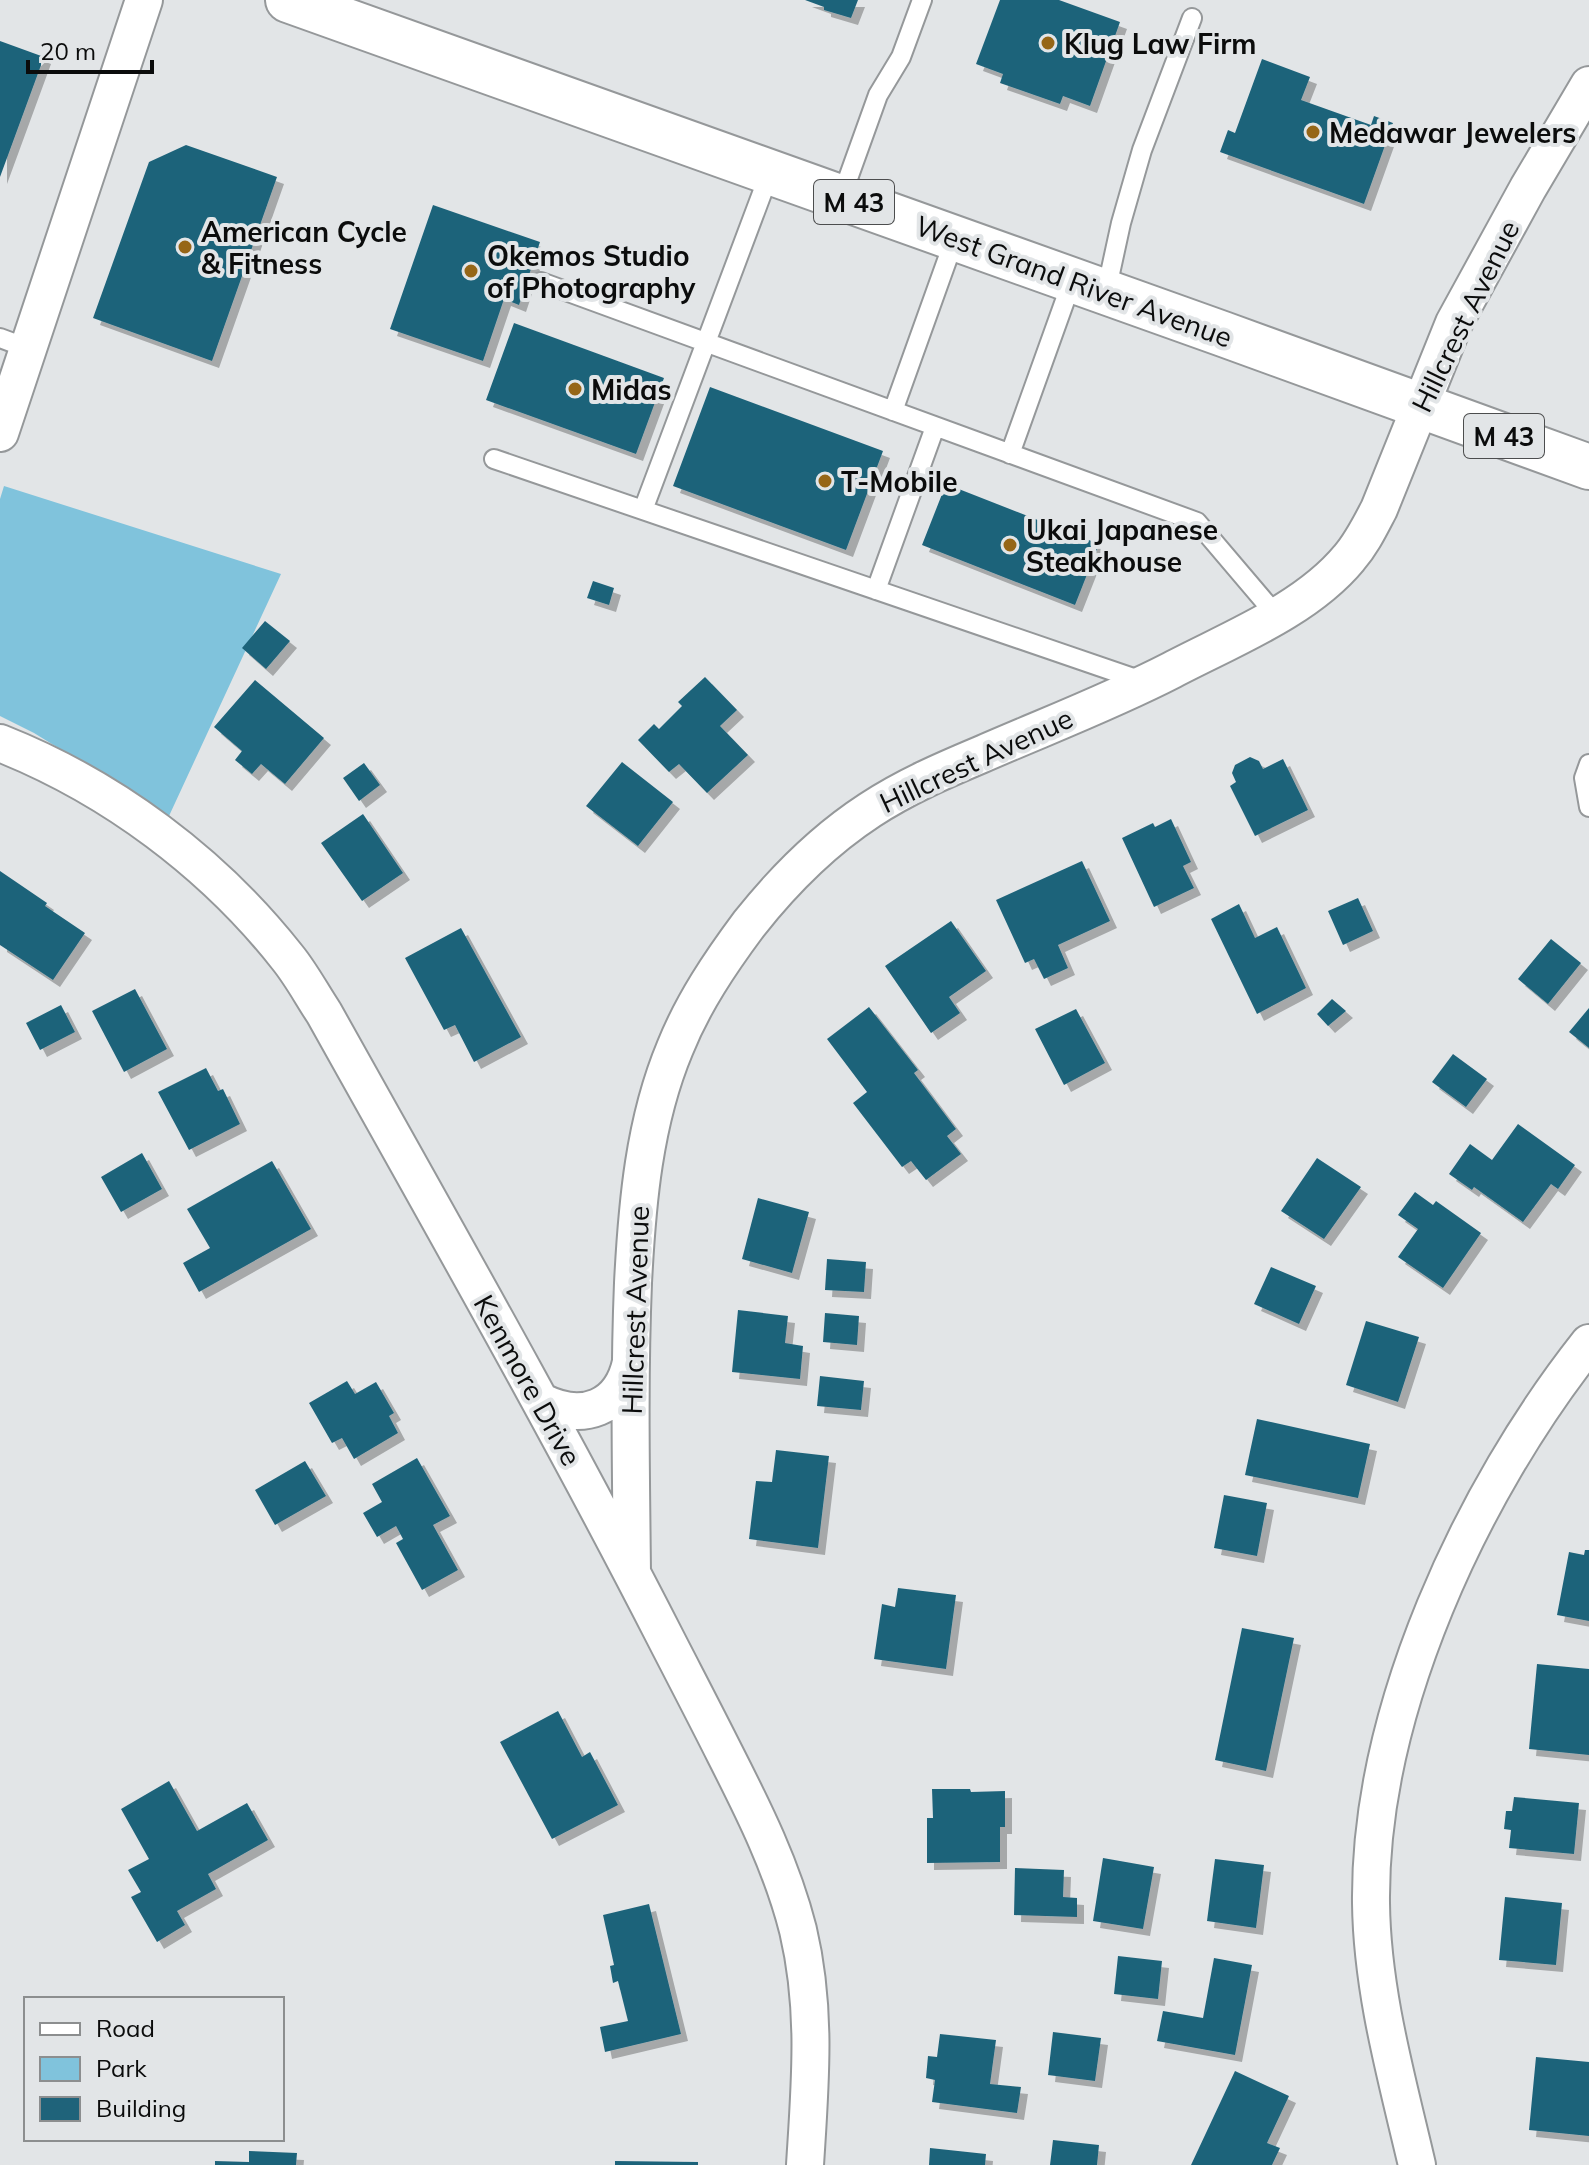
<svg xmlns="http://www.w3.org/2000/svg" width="1589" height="2165" viewBox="0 0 1589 2165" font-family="Mulish,sans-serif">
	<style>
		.green { fill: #80c3dc }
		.building { fill: #1f637a; filter: url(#shadow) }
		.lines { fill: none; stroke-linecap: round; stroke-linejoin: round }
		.lane-casing { stroke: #95989a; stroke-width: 22 }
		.street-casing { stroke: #95989a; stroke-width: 40 }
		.primary-casing { stroke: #95989a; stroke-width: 48 }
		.lane { stroke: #fff; stroke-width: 18 }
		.street { stroke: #fff; stroke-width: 36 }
		.primary { stroke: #fff; stroke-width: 44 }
		.poi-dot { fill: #966617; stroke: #e2e5e7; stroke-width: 3 }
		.labels { text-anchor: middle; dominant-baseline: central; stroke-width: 8; stroke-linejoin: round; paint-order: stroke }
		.shield { fill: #e2e5e7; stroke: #4c4d4e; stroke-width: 2 }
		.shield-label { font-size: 26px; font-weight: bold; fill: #0b0c0c }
		.poi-label { font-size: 28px; font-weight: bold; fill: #0b0c0c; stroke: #e2e5e7; text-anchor: start }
		.street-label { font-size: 28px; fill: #0b0c0c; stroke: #e2e5e7 }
	</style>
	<defs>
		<filter id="shadow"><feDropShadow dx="7" dy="7" stdDeviation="0" flood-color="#0004"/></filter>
	</defs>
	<rect width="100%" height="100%" fill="#e2e5e7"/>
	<path class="green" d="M4,486l277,88 -112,242 -135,-83 -34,-17v-217z"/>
	<path class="building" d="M805,0h53l-7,18 -27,-8v-3z
		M1000,0h59l61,22 -30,84 -27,-10 -3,8 -60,-21 3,-9 -27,-10z
		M0,41l44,16 -44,120z
		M1262,59l48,18 -9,23 70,25 3,-9 19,7 -29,81 -144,-52 8,-22 7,3z
		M186,145l91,32 -65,184 -119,-43 56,-156z
		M433,205l107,37 -21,63 -15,-6 -21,62 -93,-32z
		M514,323l150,55 -28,76 -150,-54z
		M710,387l173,64 -37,99 -173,-64z
		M946,484l153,60 -24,61 -153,-60z
		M593,581l21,7 -5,17 -22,-7z
		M265,621l25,20 -24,28 -24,-21z
		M705,677l32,33 -17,16 28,29 -41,38 -28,-29 -10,8 -31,-32 16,-16 5,5 23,-23 -4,-4z
		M255,680l69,58 -39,46 -24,-20 -9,10 -17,-14 7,-9 -28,-24z
		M1250,757l9,4 4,8 20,-10 25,51 -53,26 -25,-50 6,-4 -4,-9 3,-8z
		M622,762l51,40 -35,44 -52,-40z
		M364,763l16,22 -21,16 -16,-23z
		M363,814l40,59 -41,28 -41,-58z
		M1171,819l20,43 -8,4 11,22 -40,19 -32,-69 31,-15 2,4z
		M1082,861l28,60 -52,24 10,23 -24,11 -10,-20 -9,4 -29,-63z
		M0,871l47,32 -2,3 40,27 -32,47 -53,-35z
		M1358,898l15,33 -30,14 -15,-34z
		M1239,904l16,34 22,-11 29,61 -49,26 -46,-95z
		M951,921l35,50 -37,26 11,16 -29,20 -46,-67z
		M461,928l60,109 -47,25 -19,-37 -11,5 -39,-72z
		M1551,939l30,24 -33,41 -30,-25z
		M135,989l32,60 -43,23 -32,-61z
		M1332,999l14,12 -18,15 -11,-12z
		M61,1005l14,27 -35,18 -14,-27z
		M869,1007l49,63 -4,3 42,56 -9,7 14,18 -35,26 -15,-19 -9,6 -49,-64 14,-11 -40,-53z
		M1589,1008v40l-20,-16z
		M1076,1009l29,54 -41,22 -29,-56z
		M1453,1054l34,25 -21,28 -34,-25z
		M206,1068l12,23 5,-2 17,35 -51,26 -31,-58z
		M1518,1124l57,41 -17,24 -7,-5 -28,38 -49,-35 -2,3 -23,-16 21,-30 22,16z
		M142,1153l20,36 -41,23 -20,-35z
		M1317,1158l44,29 -37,52 -43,-28z
		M272,1161l39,68 -112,63 -16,-29 27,-15 -23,-39z
		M1415,1192l18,13 3,-4 45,32 -38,55 -45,-31 20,-28 -20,-14z
		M758,1198l51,14 -17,61 -50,-14z
		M827,1259l39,3 -2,30 -39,-2z
		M1271,1267l45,19 -17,38 -45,-20z
		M738,1310l50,6 -3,27 18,3 -3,33 -68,-7z
		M825,1313l34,3 -2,29 -34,-3z
		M1366,1321l53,16 -21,65 -52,-17z
		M820,1376l44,5 -3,29 -44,-4z
		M347,1381l8,13 21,-12 18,31 -5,3 9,17 -44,26 -12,-21 -10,5 -23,-40z
		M1257,1419l113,25 -12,54 -113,-23z
		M776,1450l53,6 -11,92 -69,-9 7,-58 16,1z
		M417,1458l33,58 -17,9 25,45 -36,20 -26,-47 7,-4 -7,-13 -19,11 -14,-24 19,-11 -10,-18z
		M305,1461l21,35 -51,29 -20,-35z
		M1224,1495l43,8 -10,53 -43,-8z
		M1585,1550h4v71l-32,-6 12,-63 15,3z
		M898,1588l58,7 -10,74 -72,-10 8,-55 13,3z
		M1242,1628l52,10 -28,133 -51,-11z
		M1537,1664l52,5v86l-60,-6z
		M558,1711l24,46 8,-5 28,53 -66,34 -52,-97z
		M169,1781l28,50 50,-28 21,37 -60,34 8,15 -39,22 8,14 -28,17 -26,-45 10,-5 -13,-22 21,-11 -28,-50z
		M932,1789h38l1,3 34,-1v36h-5v35l-73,1v-45h6z
		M1514,1797l65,6 -5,51 -65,-6 2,-18 -7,-1 2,-18h6z
		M1103,1858l51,9 -11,62 -50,-8z
		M1215,1859l49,6 -8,63 -49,-7z
		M1015,1868l49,2 -1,27 14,1v19l-63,-2z
		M1505,1897l57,6 -6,62 -57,-5z
		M649,1904l32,130 -76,18 -5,-25 28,-6 -10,-40 -5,2 -3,-17 4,-1 -11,-50z
		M1118,1956l44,5 -4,38 -44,-5z
		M1214,1958l38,7 -17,90 -78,-14 6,-30 40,7z
		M1053,2032l48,6 -6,43 -47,-6z
		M940,2034l56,6 -6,44 31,3 -4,26 -85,-11 3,-22 -9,-2 2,-22 9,1z
		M1536,2057l53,5v74l-60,-6z
		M1235,2071l54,25 -22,47 13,5 -8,17h-81z
		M1053,2140l46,5 -2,20h-47z
		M930,2148l56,6 -1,11h-56z
		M249,2151l48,2 -1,12h-81v-4l34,1z
		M615,2161l83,1v3h-83z"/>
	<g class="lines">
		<defs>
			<path id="lane" d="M841,198l37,-103 23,-38 21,-57
				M541,282l656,240 79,93
				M1106,292l15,-69 21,-73 50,-132
				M0,338l27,10
				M893,411l62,-173
				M1010,454l62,-173
				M494,459l648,222
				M643,510l127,-338
				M876,590l59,-163
				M1589,764l-5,14 5,29"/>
			<path id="street" d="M0,433l144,-433
				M0,743c111,44 213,120 287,214 14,17 25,38 37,56 115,206 232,411 340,622 20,39 41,79 61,119 29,57 57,113 73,176 19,80 12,155 7,235
				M542,1402c40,20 79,7 89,-40
				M632,1573c-1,-97 -3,-193 1,-290 4,-79 11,-161 42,-235 18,-45 45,-85 74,-124 34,-43 75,-84 121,-114 35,-23 72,-39 110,-55 64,-28 130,-53 192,-85 59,-31 134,-60 177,-112 13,-15 21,-32 30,-49l75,-186 74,-135 61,-103
				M1417,2165c-20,-86 -45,-173 -46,-262 -2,-192 100,-411 218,-560"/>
			<path id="primary" d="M288,0l935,334 366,133"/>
		</defs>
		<use href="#lane" class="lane-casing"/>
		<use href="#street" class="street-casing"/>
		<use href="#primary" class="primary-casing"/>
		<use href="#lane" class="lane"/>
		<use href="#street" class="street"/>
		<use href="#primary" class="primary"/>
	</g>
	<g class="poi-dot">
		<circle cx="1048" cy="43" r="8"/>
		<circle cx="1313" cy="132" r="8"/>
		<circle cx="185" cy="247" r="8"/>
		<circle cx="471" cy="271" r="8"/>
		<circle cx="575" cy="389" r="8"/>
		<circle cx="825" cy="481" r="8"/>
		<circle cx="1010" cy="545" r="8"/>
	</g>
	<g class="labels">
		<g class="shield">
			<rect x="814" y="180" width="80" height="44" rx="6"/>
			<rect x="1464" y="414" width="80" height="44" rx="6"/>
		</g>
		<g class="shield-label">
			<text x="854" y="202">M 43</text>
			<text x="1504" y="436">M 43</text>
		</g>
		<g class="poi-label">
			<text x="1064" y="43">Klug Law Firm</text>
			<text x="1329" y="132">Medawar Jewelers</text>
			<text x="201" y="231">American Cycle<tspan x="201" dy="32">&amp; Fitness</tspan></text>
			<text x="487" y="255">Okemos Studio<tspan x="487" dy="32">of Photography</tspan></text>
			<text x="591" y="389">Midas</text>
			<text x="841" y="481">T-Mobile</text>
			<text x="1026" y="529">Ukai Japanese<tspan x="1026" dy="32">Steakhouse</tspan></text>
		</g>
		<g class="street-label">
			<text transform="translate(1074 281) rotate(20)">West Grand River Avenue</text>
			<text transform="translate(1465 316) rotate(-64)">Hillcrest Avenue</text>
			<text transform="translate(976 760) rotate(-25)">Hillcrest Avenue</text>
			<text transform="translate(635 1310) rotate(-88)">Hillcrest Avenue</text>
			<text transform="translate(528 1380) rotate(61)">Kenmore Drive</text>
		</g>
	</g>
	<rect x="24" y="1997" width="260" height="144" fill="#e2e5e7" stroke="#8c8e8f" stroke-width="2"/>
	<rect x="40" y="2023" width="40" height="12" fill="#ffffff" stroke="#8c8e8f" stroke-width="2"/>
	<text x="96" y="2037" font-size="24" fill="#0b0c0c">Road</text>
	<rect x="40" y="2057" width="40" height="24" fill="#80c3dc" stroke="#8c8e8f" stroke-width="2"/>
	<text x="96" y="2077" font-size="24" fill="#0b0c0c">Park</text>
	<rect x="40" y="2097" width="40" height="24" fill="#1f637a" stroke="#8c8e8f" stroke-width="2"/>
	<text x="96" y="2117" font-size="24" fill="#0b0c0c">Building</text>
	<path d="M28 60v12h124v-12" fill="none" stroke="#0b0c0c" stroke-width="4"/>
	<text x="40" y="60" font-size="24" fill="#0b0c0c" stroke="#e2e5e7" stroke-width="6" paint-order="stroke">20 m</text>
</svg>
